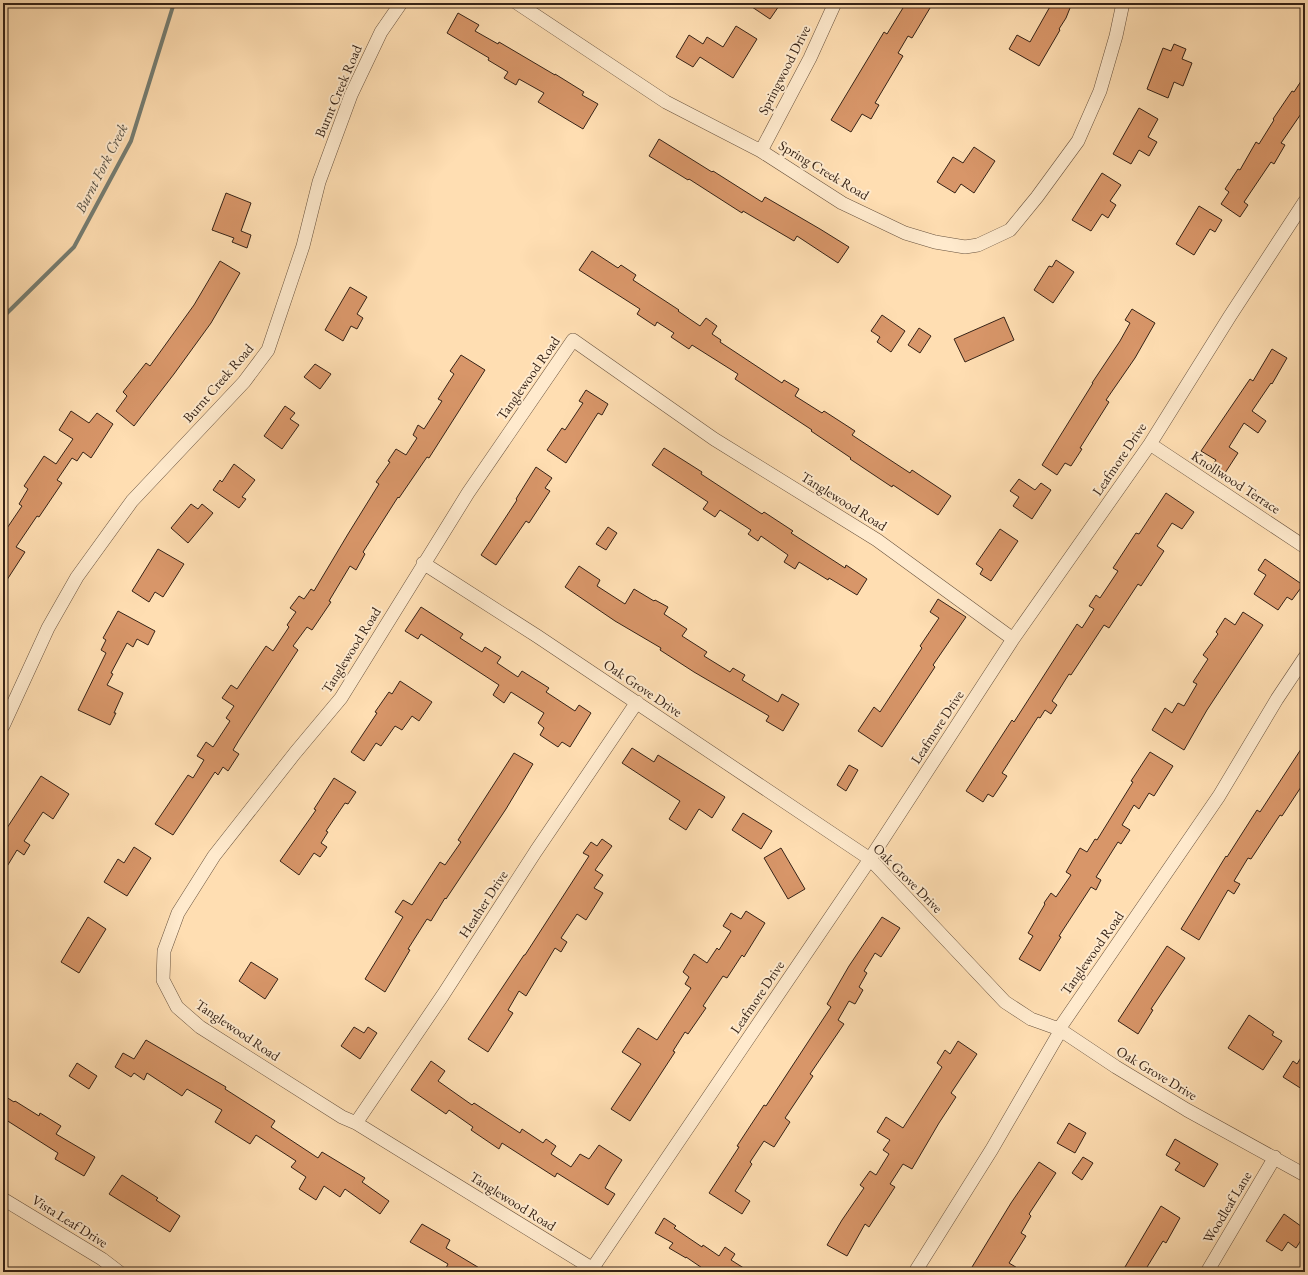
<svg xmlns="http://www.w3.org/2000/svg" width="1308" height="1275" viewBox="0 0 1308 1275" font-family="'EB Garamond',serif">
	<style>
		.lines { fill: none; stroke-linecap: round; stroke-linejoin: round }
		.stream { stroke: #767e73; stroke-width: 4 }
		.building { fill: #d89669; stroke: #362317 }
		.street-casing { stroke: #68523e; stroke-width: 14 }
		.street { stroke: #ffeacd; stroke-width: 13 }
		.labels { text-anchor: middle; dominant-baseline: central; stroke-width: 4; stroke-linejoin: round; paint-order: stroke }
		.street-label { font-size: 14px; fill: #362317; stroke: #ffeacd }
		.water-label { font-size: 15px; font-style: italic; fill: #565145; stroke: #ffeacd }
	</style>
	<rect width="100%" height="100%" fill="#ffdeb2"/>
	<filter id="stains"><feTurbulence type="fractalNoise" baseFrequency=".005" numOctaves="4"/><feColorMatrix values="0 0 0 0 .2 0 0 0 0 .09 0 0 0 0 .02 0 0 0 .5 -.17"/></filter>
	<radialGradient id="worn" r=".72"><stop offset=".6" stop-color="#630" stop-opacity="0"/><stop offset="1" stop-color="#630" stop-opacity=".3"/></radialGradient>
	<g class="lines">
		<path class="stream" d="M3,317l71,-70 57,-106 43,-138"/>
	</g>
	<path class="building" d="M746,3h35l-11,16z
		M906,3h27l-21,35 -4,-2 -10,17 5,3 -28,47 4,2 -8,14 -9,-5 -11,18 -20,-12 53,-88 3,2z
		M1052,3h20l-6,15 -7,11 1,1 -21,36 -30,-17 8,-14 13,7z
		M458,13l21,12 -4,6 23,13 1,-2 56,33v-1l29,18 -2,3 16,9 -15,25 -45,-27 6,-9 -25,-14 -3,6 -12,-7 4,-6 -20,-12 1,-2 -42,-25z
		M736,26l21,13 -24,39 -33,-21 -7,10 -17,-10 13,-22 14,9 4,-7 16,10z
		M1174,44l12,5 -4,10 10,4 -9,23 -9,-4 -6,16 -21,-9 16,-41 8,3z
		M1305,75v33l-24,35 4,2 -11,19 -3,-2 -27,40 4,3 -8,12 -19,-13 8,-12 -4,-3 13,-20 2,1 16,-28 3,2 15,-24 -1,-1 19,-28 2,1z
		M1139,108l19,11 -10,18 9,5 -8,14 -10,-6 -8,14 -18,-10z
		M659,139l53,33 1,-1 49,31 3,-5 55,32 29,18 -11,16 -41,-27 -3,5 -51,-30 -1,2 -53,-34 -1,1 -39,-24z
		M974,147l21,14 -21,32 -13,-9 -6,9 -18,-11 16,-25 10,6z
		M1102,173l19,12 -11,16 6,4 -8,13 -6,-4 -11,17 -19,-11z
		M226,193l25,10 -10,28 10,4 -4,13 -15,-6 2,-4 -22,-8z
		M1199,206l23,14 -7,12 -5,-3 -16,26 -18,-11z
		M592,251l26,17 3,-3 15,10 -3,5 46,30 -1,1 22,15 6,-8 11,8 -5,8 9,6 -1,2 62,41 2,-3 15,9 -4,7 27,17 2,-2 31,20 -3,4 58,38 2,-3 39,26 -13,19 -45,-30 -1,2 -42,-28 1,-1 -40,-27 1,-1 -50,-33 -27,-18 3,-5 -46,-29 -3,4 -18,-12 3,-4 -17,-11 -2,4 -18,-12 3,-5 -61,-39z
		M1056,260l18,12 -21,31 -19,-13 15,-24 3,1z
		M220,261l20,12 -29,50 -37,51 -40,52 -18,-15 11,-15 -4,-4 23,-29 4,3 44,-61z
		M350,287l17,10 -10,17 6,4 -6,11 -6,-3 -8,15 -18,-11z
		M1132,309l23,14 -20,35 -29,42 3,2 -29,46 2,1 -11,17 -6,-3 -8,12 -15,-10 51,-82h-1l28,-42 10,-18 -5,-3z
		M882,315l23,16 -14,21 -14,-10 3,-5 -9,-6z
		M1004,317l10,23 -49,22 -11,-23z
		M919,328l12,8 -11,17 -12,-8z
		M1272,349l15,9 -15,26 -1,-1 -19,28 14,10 -8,12 -14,-10 -15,24 9,6 -13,20 -12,-8 3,-5 -15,-9 49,-72 3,2z
		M461,355l24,15 -56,88 -2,-1 -28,41 -1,-1 -35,55 2,2 -9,16 -6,-4 -21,35 2,1 -19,28 -5,-3 -14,19 5,4 -59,90 -6,10 6,4 -11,17 -5,-4 -5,8 -3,-3 -42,63 -18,-11 33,-49 5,3 11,-18 -7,-4 9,-14 7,5 17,-26 -4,-3 8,-12 -12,-8 9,-13 6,4 29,-43 7,5 16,-24 -2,-2 9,-13 -6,-4 9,-12 5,3 7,-10 3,2 34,-57 31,-50 -3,-2 14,-20 -2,-1 8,-12 10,6 11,-17 -4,-3 5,-10 6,4 18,-28 -4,-2 16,-25 -4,-3z
		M315,364l16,10 -11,15 -16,-12z
		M586,390l22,14 -6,11 -4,-2 -32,50 -19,-13 15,-22 3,2 18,-27 -4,-2z
		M285,406l10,7 -5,6 9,6 -17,24 -18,-13z
		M71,411l18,12 8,-10 16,11 -22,34 -8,-6 -6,9 -5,-3 -15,22 5,3 -23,34 -2,-1 -21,31 9,5 -22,34v-52l19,-28 -3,-2 9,-15 -4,-3 20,-30 12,8 17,-25 -14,-9z
		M664,448l38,24 -1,2 61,40 2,-2 29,19 -2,2 54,35 1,-3 21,14 -10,16 -28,-17 -1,2 -29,-18 -4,7 -11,-7 4,-7 -27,-19 -3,5 -10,-7 3,-4 -31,-20 -5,7 -12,-8 5,-7 -56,-37z
		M234,464l21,16 -13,17 4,2 -7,9 -26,-18 7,-10 2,2z
		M536,467l16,11 -7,10 5,3 -21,32 -3,-2 -30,44 -15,-10 36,-55 -1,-1z
		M1019,479l16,11 6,-7 10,7 -19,29 -19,-13 6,-9 -9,-6z
		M1166,493l28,19 -12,17 -10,-6 -15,23 7,5 -23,35 -3,-2 -29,44 -5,-3 -33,50 -2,-1 -17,27 5,4 -6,9 -6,-4 -5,8 -2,-1 -36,56 5,3 -14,21 -5,-3 -5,8 -17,-11 46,-71 2,2 63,-98 5,4 12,-19 -5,-3 7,-11 4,3 18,-27 -5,-3 23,-35 3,1z
		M191,504l7,5 4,-5 11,9 -25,30 -17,-15z
		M608,527l9,6 -11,17 -10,-6z
		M1000,529l18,12 -27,40 -11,-7 3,-5 -7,-5z
		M158,549l26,15 -21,33 -8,-5 -6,10 -17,-11z
		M1265,559l38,26 -11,15 -5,-3 -9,13 -24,-16 12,-19 -8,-5z
		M579,566l21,14 -3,6 28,18 9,-15 20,12 1,-1 13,7 -4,7 23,15 -5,7 25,16 -3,4 26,16 3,-4 12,7 -3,5 36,22 4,-8 17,10 -16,27 -17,-10 3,-5 -75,-44 -34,-22 1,-2 -46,-27 -50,-34z
		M938,599l28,18 -33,48 2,2 -53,80 -24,-16 16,-24 6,5 42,-64 -2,-2 19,-28 -9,-6z
		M421,607l42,27 -3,4 22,14 3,-5 16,10 -4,6 21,14 4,-6 27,17 -3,4 29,19 4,-6 12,8 -21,34 -8,-5 -4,5 -18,-12 4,-7 -6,-5 6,-10 -33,-21 -7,11 -11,-8 6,-10 -78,-51 -3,5 -13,-8z
		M118,611l37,20 -7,14 -11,-6 -4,8 -6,-4 -16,30 2,1 -6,11 16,8 -9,20h2l-6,12 -32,-15 28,-57 -5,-3 5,-10 -3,-2z
		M1243,612l20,13 -56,85 -23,40 -32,-20 13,-22 7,5 6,-10 6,3 13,-22 -4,-2 15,-23 -5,-4 15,-21 -2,-2 9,-14 10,7z
		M400,681l32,21 -13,19 -7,-5 -10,14 -7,-4 -14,20 -5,-3 -12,18 -13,-9 26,-39 -2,-1 14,-20 3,2z
		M1305,743v38l-23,35 -2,-1 -29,44 -3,-1 -14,23 6,3 -6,10 -6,-4 -29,50 -18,-11 45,-73 1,1 30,-47 3,2z
		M632,748l22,14 4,-7 67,42 -13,21 -13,-9 -13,21 -17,-11 11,-18 -58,-38z
		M1150,752l23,14 -19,30 -5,-3 -10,16 -5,-4 -12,20 8,5 -9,14 -3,-2 -22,35 5,3 -5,10 -5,-3 -32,49 2,1 -21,34 -21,-12 14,-23 -5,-3 17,-29 -1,-1 7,-10 5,4 15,-22 -5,-3 14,-24 7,4 8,-13 2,1 36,-58 -2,-1z
		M514,753l19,11 -27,45 -60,90 -1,-1 -14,23 -4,-2 -19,30 2,1 -25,42 -20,-13 38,-62 -8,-5 8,-12 9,5 28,-43 5,3 16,-23 -3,-2z
		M849,765l9,5 -12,21 -9,-6z
		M41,776l28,18 -16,25 -10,-7 -19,29 6,4 -6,10 -7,-5 -14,23v-39z
		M334,778l22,14 -8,12 -3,-1 -19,28 2,1 -7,11 6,4 -7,10 -6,-4 -15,22 -19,-14 36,-51 -2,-1z
		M743,813l29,18 -11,18 -29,-19z
		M602,839l10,7 -17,24 8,5 -9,13 9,5 -17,27 -9,-6 -16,24 6,4 -6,10 -6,-4 -29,48 -7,-5 -11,19 5,3 -25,39 -20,-13 56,-84h1l64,-99 -6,-3 8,-11 6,4z
		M134,847l17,11 -24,38 -23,-14 14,-23 6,4z
		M781,848l24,41 -17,10 -24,-41z
		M746,911l19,12 -21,34 -2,-2 -15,23 -4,-2 -20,30 3,2 -18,26 -3,-2 -12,19 2,1 -45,69 -19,-12 30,-45 -19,-12 16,-24 19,12 34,-52 -6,-4 4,-7 -6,-5 11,-18 13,9 10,-15 2,2 12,-19 -8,-5 8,-13 10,6z
		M88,917l18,12 -27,44 -18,-11z
		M882,917l18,11 -19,29 -6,-4 -11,18 3,2 -8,14 4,3 -8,14 -6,-3 -11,19 6,4 -34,50 3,2 -28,42 5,4 -16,25 -10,-6 -14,21 2,2 -17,27 15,10 -8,13 -33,-21 30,-46 -2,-1 27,-41 2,1 65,-99 -4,-3 22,-38z
		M1167,946l18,12 -34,51 2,1 -15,24 -20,-13z
		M251,962l27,17 -13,20 -26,-18z
		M1249,1015l25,17 -2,3 10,6 -19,29 -35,-22z
		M354,1027l10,6 4,-6 9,6 -17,26 -19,-13z
		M146,1040l80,47 -1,2 50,32 -4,6 47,31 4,-6 43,26 -3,4 27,19 -9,13 -35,-25 -5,8 -16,-11 -8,14 -17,-11 7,-12 -15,-10 5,-6 -40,-26 -6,9 -35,-22 7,-12 -35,-21 -5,7 -35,-23 -3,7 -10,-7 -3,4 -16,-10 8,-14 11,6z
		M958,1041l19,13 -26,39 5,4 -17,26 -27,46 -9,-5 -13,20 5,3 -26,40 -4,-3 -18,32 -20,-11 15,-25 22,-32 -4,-3 10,-14 6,4 13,-21 -6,-4 7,-10 -13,-8 9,-15 17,11 39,-61 -5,-4 8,-13 5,4z
		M1305,1051v40l-22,-14 10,-16 4,3z
		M431,1061l14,10 -7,10 34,24 2,-2 46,30 2,-4 21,14 3,-4 10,7 -5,8 20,13 9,-13 9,5 10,-14 23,15 -11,17 -6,11 10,6 -7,11 -51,-32 -2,4 -53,-34 -3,6 -28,-19 2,-3 -24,-17 -3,4 -35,-24z
		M77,1063l20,13 -8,13 -20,-13z
		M3,1095l11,7 1,-1 24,15 1,-3 21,13 -5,8 39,23 -11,19 -29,-17 3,-6 -55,-35z
		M1069,1123l17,10 -11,20 -18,-10z
		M1175,1139l43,25 -14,23 -29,-17 5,-7 -14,-8z
		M1083,1157l10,6 -11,17 -10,-7z
		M1039,1162l17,11 -27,41 2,2 -10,17 5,3 -17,27 15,9h-55l42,-69z
		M122,1175l36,23 -2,2 24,16 -10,16 -61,-38z
		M1161,1206l19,12 -14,25 -3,-2 -19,31h-22z
		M1284,1214l21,15v5l-9,14 -8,-6 -6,9 -16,-10z
		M664,1218l12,8 -2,2 28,19 1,-2 16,11 6,-9 10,7 -4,6 19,12h-42l-22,-15v1l-17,-10 4,-5 -18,-10z
		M422,1224l28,16 -4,8 40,24h-42l4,-8 -38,-22z"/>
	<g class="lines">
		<defs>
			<path id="street" d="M517,3l149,99 95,49 81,52 63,30 30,9 30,5 13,-2 32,-15 27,-33 41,-56 22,-50 16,-55 7,-33
				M761,151l49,-93 25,-55
				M1150,444l155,103
				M423,563l114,73 333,223 135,143 26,17 28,10 57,38 71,43 118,65
				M3,726l45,-98 29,-51 55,-76 112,-119 24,-32 35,-104 16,-64 32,-87 30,-63 20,-29
				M356,1123l87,-128 93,-144 101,-149
				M3,1199l99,60 17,13
				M592,1269l278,-410 143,-220 137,-195 80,-128 75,-115
				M598,1272l-242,-149 -14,-6 -142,-90 -23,-20 -14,-27 1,-29 14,-38 36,-57 81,-103 46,-55 127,-205 105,-153 141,99 163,101 136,99
				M915,1272l77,-123 66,-114 1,-6 160,-233 58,-97 28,-42
				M1207,1272l68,-115"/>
		</defs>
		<use href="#street" class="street-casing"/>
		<use href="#street" class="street"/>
	</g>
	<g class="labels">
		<g class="street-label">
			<text transform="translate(784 70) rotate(-63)">Springwood Drive</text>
			<text transform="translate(338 91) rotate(-67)">Burnt Creek Road</text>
			<text transform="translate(824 170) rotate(31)">Spring Creek Road</text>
			<text transform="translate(528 378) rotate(-55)">Tanglewood Road</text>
			<text transform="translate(218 383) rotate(-49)">Burnt Creek Road</text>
			<text transform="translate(1119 459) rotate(-56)">Leafmore Drive</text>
			<text transform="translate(1236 482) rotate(33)">Knollwood Terrace</text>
			<text transform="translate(844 501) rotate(32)">Tanglewood Road</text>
			<text transform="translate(351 650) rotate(-58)">Tanglewood Road</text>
			<text transform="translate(643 688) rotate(34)">Oak Grove Drive</text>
			<text transform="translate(937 727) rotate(-57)">Leafmore Drive</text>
			<text transform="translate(908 878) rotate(45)">Oak Grove Drive</text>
			<text transform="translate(483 904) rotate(-57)">Heather Drive</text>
			<text transform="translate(1092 953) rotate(-55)">Tanglewood Road</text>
			<text transform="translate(757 997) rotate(-56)">Leafmore Drive</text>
			<text transform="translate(238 1030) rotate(34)">Tanglewood Road</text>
			<text transform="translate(1157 1073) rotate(31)">Oak Grove Drive</text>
			<text transform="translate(513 1201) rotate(32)">Tanglewood Road</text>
			<text transform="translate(1227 1207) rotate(-59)">Woodleaf Lane</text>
			<text transform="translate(70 1221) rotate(32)">Vista Leaf Drive</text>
		</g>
		<g class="water-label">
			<text transform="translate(101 168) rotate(-63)">Burnt Fork Creek</text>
		</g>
	</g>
	<rect width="1308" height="1275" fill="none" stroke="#ffdeb2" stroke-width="16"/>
	<rect x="4" y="4" width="1300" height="1267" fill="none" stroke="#362317" stroke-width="2"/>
	<rect x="8" y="8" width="1292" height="1259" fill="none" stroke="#362317"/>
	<rect width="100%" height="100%" filter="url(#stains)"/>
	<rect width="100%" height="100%" fill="url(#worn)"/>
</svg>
